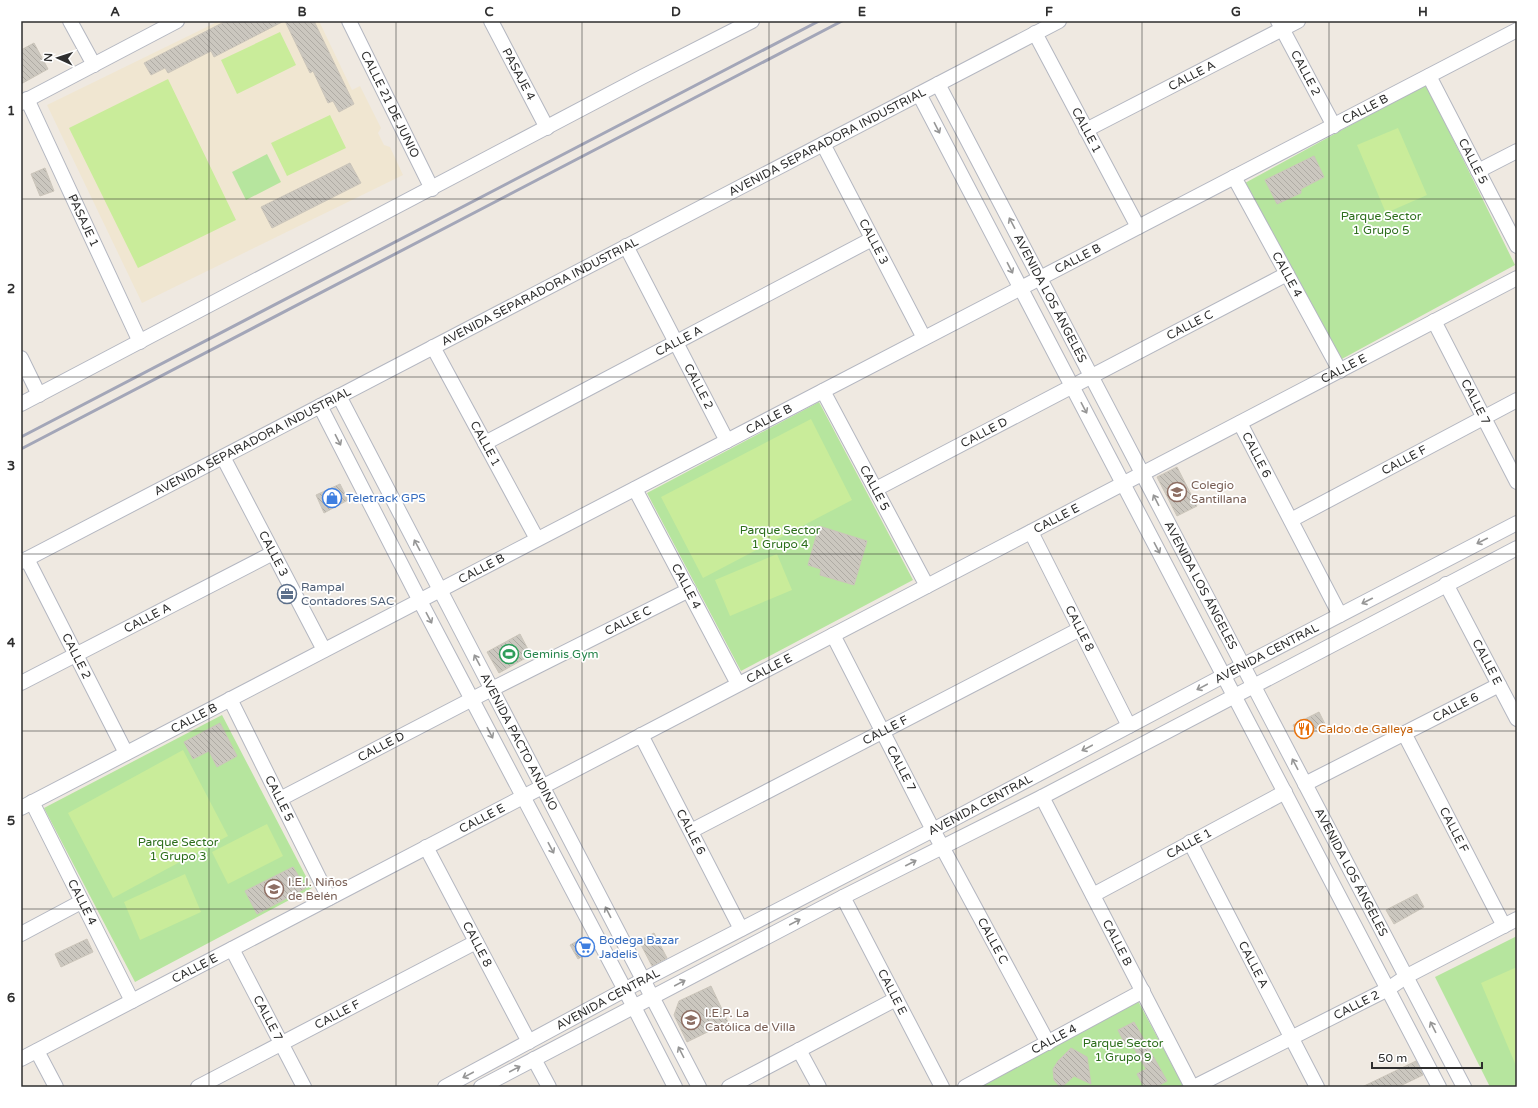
<svg xmlns="http://www.w3.org/2000/svg" width="1538" height="1108" viewBox="0 0 1538 1108" font-family="'Varela Round',sans-serif">
	<style>
		.education { fill: #f0e6d1 }
		.park { fill: #b6e59e }
		.pitch { fill: #c9ec9a }
		.building { fill: url(#building-back-hatch); stroke: #cbc5ba }
		.lines { fill: none; stroke-linecap: round; stroke-linejoin: round }
		.minor-casing { stroke: #b4b7c1; stroke-width: 16 }
		.minor { stroke: #fff; stroke-width: 14 }
		.rail { stroke: #a3a6b8; stroke-width: 3 }
		.oneway { stroke: #969696 }
		.grid { fill: none; stroke: #2e2e2e; stroke-width: 1; stroke-opacity: 0.55 }
		.labels { text-anchor: middle; dominant-baseline: central; stroke-width: 3.5; stroke-linejoin: round; paint-order: stroke }
		.street-label { font-size: 12px; fill: #2e2e2e; stroke: #fff }
		.park-label { font-size: 12px; fill: #2c6e1b; stroke: #fff }
		.education-label { font-size: 12px; fill: #785e54; stroke: #fff; text-anchor: start }
		.shop-label { font-size: 12px; fill: #366cbe; stroke: #fff; text-anchor: start }
		.service-label { font-size: 12px; fill: #4e5e75; stroke: #fff; text-anchor: start }
		.leisure-label { font-size: 12px; fill: #27864d; stroke: #fff; text-anchor: start }
		.food-label { font-size: 12px; fill: #c56008; stroke: #fff; text-anchor: start }
		.neatline { fill: none; stroke: #2e2e2e; stroke-width: 1.5 }
		.grid-label { font-size: 13px; text-anchor: middle; font-weight: bold; fill: #2e2e2e }
	</style>
	<defs>
		<pattern id="building-back-hatch" width="6" height="6" patternUnits="userSpaceOnUse"><rect width="6" height="6" fill="#cbc7bf"/><path d="M-1 5l2 2M0 0l6 6M5-1l2 2" fill="none" stroke="#afaba4"/></pattern>
	</defs>
	<rect width="100%" height="100%" fill="#efe9e1"/>
	<path class="education" d="M219,21h100l33,69 8,-4 21,42 -3,5 6,12 6,2 13,28 -261,128 -95,-198z"/>
	<path class="park" d="M1426,84l89,181 -175,95 -95,-177z
		M267,154l14,28 -35,18 -14,-28z
		M819,402l94,178 -172,91 -94,-178z
		M222,715l90,173 -177,94 -91,-174z
		M1517,936v151h-27l-55,-110z
		M1138,1001l46,86h-207z"/>
	<path class="pitch" d="M280,32l16,33 -59,29 -16,-34z
		M168,79l68,141 -98,48 -69,-140z
		M330,115l16,33 -59,28 -16,-33z
		M1398,128l29,67 -41,18 -29,-68z
		M811,419l41,81 -149,78 -42,-81z
		M777,554l15,36 -62,26 -15,-36z
		M183,750l45,86 -115,62 -45,-85z
		M267,824l16,32 -55,28 -16,-32z
		M185,874l16,38 -61,28 -16,-38z
		M1517,967v101l-36,-85z"/>
	<path class="building" d="M226,21h58l-70,36 -3,-6 -43,22 -3,-5 -14,7 -7,-12z
		M285,21h29l40,83 -15,8 -6,-11 -5,2 -15,-32 -3,2z
		M34,43l14,26 -27,15v-34z
		M1314,156l10,21 -23,12v4l-24,11 -12,-24z
		M350,163l11,20 -89,45 -11,-21z
		M45,168l9,23 -14,5 -9,-22z
		M1177,467l20,39 -20,10 -20,-39z
		M340,484l8,16 -24,13 -8,-18z
		M819,526l48,15 -13,44 -34,-10 1,-6 -13,-4z
		M520,634l11,21 -32,18 -12,-21z
		M1319,712l6,12 -26,13 -6,-12z
		M220,723l17,33 -20,11 -8,-16 -16,8 -9,-17z
		M293,867l13,21 -49,26 -12,-23z
		M1417,894l7,13 -30,17 -8,-14z
		M654,933l13,25 -15,8 -13,-25z
		M583,938l8,13 -13,8 -8,-14z
		M87,939l6,13 -32,15 -6,-13z
		M711,986l17,36 -41,20 -13,-27 5,-14z
		M1134,1022l33,59 -11,6h-12l-7,-13 9,-5 -16,-28 -5,3 -7,-14z
		M1071,1048l16,9 4,27 -17,-8 -12,11h-2l-6,-7 -1,-11 5,-8z
		M1416,1061l7,14 -25,12h-36z"/>
	<g class="lines">
		<defs>
			<g id="minor">
				<path d="M70,21l24,44"/>
				<path id="s1" d="M349,21l83,168"/>
				<path id="s2" d="M491,21l56,107"/>
				<path id="s3" d="M1278,21l56,105"/>
				<path id="s4" d="M1035,33l103,194"/>
				<path id="s5" d="M1429,76l88,170"/>
				<path id="s6" d="M938,84l526,1003"/>
				<path d="M919,94l520,993"/>
				<path id="s7" d="M27,99l113,243"/>
				<path d="M21,103l156,-82"/>
				<path id="s8" d="M1086,130l212,-109"/>
				<path id="s9" d="M823,144l101,194"/>
				<path d="M1478,171l39,-20"/>
				<path id="s10" d="M1234,177l106,194"/>
				<path id="s11" d="M626,246l101,195"/>
				<path id="s12" d="M1434,321l83,161"/>
				<path id="s13" d="M433,347l104,192"/>
				<path d="M21,358l18,37"/>
				<path id="s14" d="M823,391l104,195"/>
				<path id="s15" d="M339,396l360,691"/>
				<path d="M21,404l621,-327 110,-56"/>
				<path d="M320,406l100,195 214,406 41,80"/>
				<path id="s16" d="M1240,423l100,192"/>
				<path id="s17" d="M485,443l387,-204"/>
				<path id="s18" d="M223,457l101,193"/>
				<path id="s19" d="M635,489l103,195"/>
				<path id="s20" d="M876,489l411,-215"/>
				<path id="s21" d="M1291,520l226,-120"/>
				<path id="s22" d="M1031,532l98,194"/>
				<path id="s23" d="M27,559l99,194"/>
				<path id="s24" d="M21,562l1038,-541"/>
				<path id="s25" d="M1446,584l71,135"/>
				<path id="s26" d="M833,635l100,195 115,213"/>
				<path id="s27" d="M21,683l252,-130"/>
				<path id="s28" d="M230,699l99,199"/>
				<path id="s29" d="M1404,733l100,193"/>
				<path id="s30" d="M641,735l100,194"/>
				<path id="s31" d="M1305,784l194,-99"/>
				<path id="s32" d="M1042,797l150,290"/>
				<path id="s33" d="M280,799l202,-105 207,-104"/>
				<path id="s34" d="M32,802l100,199"/>
				<path id="s35" d="M21,808l1496,-778"/>
				<path id="s36" d="M691,831l389,-202"/>
				<path id="s37" d="M1190,842l127,245"/>
				<path id="s38" d="M426,847l103,195"/>
				<path id="s39" d="M1093,895l192,-103"/>
				<path id="s40" d="M843,897l99,190"/>
				<path d="M21,934l60,-32"/>
				<path id="s41" d="M232,949l72,138"/>
				<path d="M799,1050l20,37"/>
				<path d="M37,1051l19,36"/>
				<path id="s42" d="M21,1059l1496,-781"/>
				<path d="M534,1059l15,28"/>
				<path id="s43" d="M198,1087l278,-145"/>
				<path id="s44" d="M445,1087l198,-107 290,-150 309,-164 275,-143"/>
				<path d="M481,1087l362,-190 199,-100 475,-249"/>
				<path d="M729,1087l167,-88"/>
				<path id="s45" d="M965,1087l178,-96"/>
				<path id="s46" d="M1194,1087l194,-98 19,-13 110,-57"/>
			</g>
		</defs>
		<use href="#minor" class="minor-casing"/>
		<use href="#minor" class="minor"/>
		<path class="rail" d="M21,437l798,-416
			M21,449l821,-428"/>
	</g>
	<defs><path id="oneway-shaft" d="M-6 0H5M1.5-3L5.5 0L1.5 3" fill="none" stroke-width="1.6" stroke-linecap="round" stroke-linejoin="round"/></defs>
	<g class="oneway">
		<use href="#oneway-shaft" transform="translate(937 128) rotate(63)"/>
		<use href="#oneway-shaft" transform="translate(1012 223) rotate(-118)"/>
		<use href="#oneway-shaft" transform="translate(1010 268) rotate(63)"/>
		<use href="#oneway-shaft" transform="translate(1084 408) rotate(62)"/>
		<use href="#oneway-shaft" transform="translate(338 440) rotate(63)"/>
		<use href="#oneway-shaft" transform="translate(1156 500) rotate(-117)"/>
		<use href="#oneway-shaft" transform="translate(1482 541) rotate(153)"/>
		<use href="#oneway-shaft" transform="translate(417 545) rotate(-118)"/>
		<use href="#oneway-shaft" transform="translate(1157 548) rotate(62)"/>
		<use href="#oneway-shaft" transform="translate(1367 601) rotate(153)"/>
		<use href="#oneway-shaft" transform="translate(429 618) rotate(62)"/>
		<use href="#oneway-shaft" transform="translate(477 660) rotate(-118)"/>
		<use href="#oneway-shaft" transform="translate(1202 687) rotate(152)"/>
		<use href="#oneway-shaft" transform="translate(490 733) rotate(62)"/>
		<use href="#oneway-shaft" transform="translate(1087 748) rotate(152)"/>
		<use href="#oneway-shaft" transform="translate(1295 764) rotate(-118)"/>
		<use href="#oneway-shaft" transform="translate(551 848) rotate(62)"/>
		<use href="#oneway-shaft" transform="translate(911 863) rotate(-27)"/>
		<use href="#oneway-shaft" transform="translate(608 912) rotate(-117)"/>
		<use href="#oneway-shaft" transform="translate(795 922) rotate(-28)"/>
		<use href="#oneway-shaft" transform="translate(680 983) rotate(-28)"/>
		<use href="#oneway-shaft" transform="translate(1433 1027) rotate(-117)"/>
		<use href="#oneway-shaft" transform="translate(681 1052) rotate(-117)"/>
		<use href="#oneway-shaft" transform="translate(515 1069) rotate(-28)"/>
		<use href="#oneway-shaft" transform="translate(468 1075) rotate(152)"/>
	</g>
	<path class="grid" d="M209,21v1066M396,21v1066M582,21v1066M769,21v1066M956,21v1066M1142,21v1066M1329,21v1066M21,199h1496M21,377h1496M21,554h1496M21,731h1496M21,909h1496"/>
	<defs>
		<symbol id="school-ring" viewBox="-11 -11 22 22"><circle r="9.5" fill="#fff" stroke="#8d6e63" stroke-width="1.5"/><path d="M0-5L7-2L0 1L-7-2ZM-4 1L0 2.5L4 1V4Q0 6-4 4Z" fill="#8d6e63"/></symbol>
		<symbol id="shop-ring" viewBox="-11 -11 22 22"><circle r="9.5" fill="#fff" stroke="#3f7fe0" stroke-width="1.5"/><path d="M-5-2.5h2.3a2.7 3.5 0 0 1 5.4 0H5L5.5 6h-11ZM-1.5-2.5h3a1.5 2.3 0 0 0-3 0Z" fill="#3f7fe0"/></symbol>
		<symbol id="office-ring" viewBox="-11 -11 22 22"><circle r="9.5" fill="#fff" stroke="#5c6f8a" stroke-width="1.5"/><path d="M-6-3h4V-5.5h4V-3h4V5H-6ZM-1-4.5V-3h2v-1.5ZM-6 0V1H6V0Z" fill="#5c6f8a"/></symbol>
		<symbol id="stadium-ring" viewBox="-11 -11 22 22"><circle r="9.5" fill="#fff" stroke="#2e9e5b" stroke-width="1.5"/><path d="M0-5a6.5 5 0 1 0 0 10a6.5 5 0 1 0 0-10ZM-3.5-1.8h7v3.6h-7Z" fill="#2e9e5b"/></symbol>
		<symbol id="restaurant-ring" viewBox="-11 -11 22 22"><circle r="9.5" fill="#fff" stroke="#e8710a" stroke-width="1.5"/><path d="M-5-6h1v4h1v-4h1v4h1v-4h1v5L-1.5 .5V6h-2V.5L-5-1ZM5-6V6H3V1.5H1.5Q1.5-4 5-6Z" fill="#e8710a"/></symbol>
		<symbol id="supermarket-ring" viewBox="-11 -11 22 22"><circle r="9.5" fill="#fff" stroke="#3f7fe0" stroke-width="1.5"/><path d="M-6-5.5h2.5l.6 2H6L4.5 2H-2.5L-4.4-4H-6ZM-1.5 3.2a1.3 1.3 0 1 0 .1 0ZM3 3.2a1.3 1.3 0 1 0 .1 0Z" fill="#3f7fe0"/></symbol>
	</defs>
	<g fill-rule="evenodd">
		<use href="#school-ring" x="1166" y="481" width="22" height="22"/>
		<use href="#shop-ring" x="321" y="487" width="22" height="22"/>
		<use href="#office-ring" x="276" y="583" width="22" height="22"/>
		<use href="#stadium-ring" x="498" y="643" width="22" height="22"/>
		<use href="#restaurant-ring" x="1293" y="718" width="22" height="22"/>
		<use href="#school-ring" x="263" y="878" width="22" height="22"/>
		<use href="#supermarket-ring" x="574" y="936" width="22" height="22"/>
		<use href="#school-ring" x="680" y="1009" width="22" height="22"/>
	</g>
	<g class="labels">
		<g class="street-label">
			<text stroke="none"><textPath href="#s3" startOffset="59">CALLE 2</textPath></text>
			<text stroke="none"><textPath href="#s2" startOffset="60">PASAJE 4</textPath></text>
			<text stroke="none"><textPath href="#s8" startOffset="119">CALLE A</textPath></text>
			<text stroke="none"><textPath href="#s1" startOffset="93">CALLE 21 DE JUNIO</textPath></text>
			<text stroke="none"><textPath href="#s35" startOffset="1515">CALLE B</textPath></text>
			<text stroke="none"><textPath href="#s4" startOffset="110">CALLE 1</textPath></text>
			<text stroke="none"><textPath href="#s24" startOffset="909">AVENIDA SEPARADORA INDUSTRIAL</textPath></text>
			<text stroke="none"><textPath href="#s5" startOffset="96">CALLE 5</textPath></text>
			<text stroke="none"><textPath href="#s7" startOffset="134">PASAJE 1</textPath></text>
			<text stroke="none"><textPath href="#s9" startOffset="110">CALLE 3</textPath></text>
			<text stroke="none"><textPath href="#s35" startOffset="1191">CALLE B</textPath></text>
			<text stroke="none"><textPath href="#s10" startOffset="111">CALLE 4</textPath></text>
			<text stroke="none"><textPath href="#s24" startOffset="585">AVENIDA SEPARADORA INDUSTRIAL</textPath></text>
			<text stroke="none"><textPath href="#s6" startOffset="242">AVENIDA LOS ÁNGELES</textPath></text>
			<text stroke="none"><textPath href="#s20" startOffset="354">CALLE C</textPath></text>
			<text stroke="none"><textPath href="#s17" startOffset="219">CALLE A</textPath></text>
			<text stroke="none"><textPath href="#s42" startOffset="1492">CALLE E</textPath></text>
			<text stroke="none"><textPath href="#s11" startOffset="158">CALLE 2</textPath></text>
			<text stroke="none"><textPath href="#s12" startOffset="91">CALLE 7</textPath></text>
			<text stroke="none"><textPath href="#s35" startOffset="843">CALLE B</textPath></text>
			<text stroke="none"><textPath href="#s20" startOffset="122">CALLE D</textPath></text>
			<text stroke="none"><textPath href="#s24" startOffset="261">AVENIDA SEPARADORA INDUSTRIAL</textPath></text>
			<text stroke="none"><textPath href="#s13" startOffset="110">CALLE 1</textPath></text>
			<text stroke="none"><textPath href="#s16" startOffset="36">CALLE 6</textPath></text>
			<text stroke="none"><textPath href="#s21" startOffset="128">CALLE F</textPath></text>
			<text stroke="none"><textPath href="#s14" startOffset="110">CALLE 5</textPath></text>
			<text stroke="none"><textPath href="#s42" startOffset="1168">CALLE E</textPath></text>
			<text stroke="none"><textPath href="#s18" startOffset="109">CALLE 3</textPath></text>
			<text stroke="none"><textPath href="#s35" startOffset="519">CALLE B</textPath></text>
			<text stroke="none"><textPath href="#s6" startOffset="566">AVENIDA LOS ÁNGELES</textPath></text>
			<text stroke="none"><textPath href="#s19" startOffset="110">CALLE 4</textPath></text>
			<text stroke="none"><textPath href="#s27" startOffset="142">CALLE A</textPath></text>
			<text stroke="none"><textPath href="#s33" startOffset="391">CALLE C</textPath></text>
			<text stroke="none"><textPath href="#s22" startOffset="108">CALLE 8</textPath></text>
			<text stroke="none"><textPath href="#s44" startOffset="929">AVENIDA CENTRAL</textPath></text>
			<text stroke="none"><textPath href="#s23" startOffset="109">CALLE 2</textPath></text>
			<text stroke="none"><textPath href="#s25" startOffset="88">CALLE E</textPath></text>
			<text stroke="none"><textPath href="#s42" startOffset="844">CALLE E</textPath></text>
			<text stroke="none"><textPath href="#s31" startOffset="169">CALLE 6</textPath></text>
			<text stroke="none"><textPath href="#s35" startOffset="195">CALLE B</textPath></text>
			<text stroke="none"><textPath href="#s36" startOffset="219">CALLE F</textPath></text>
			<text stroke="none"><textPath href="#s15" startOffset="390">AVENIDA PACTO ANDINO</textPath></text>
			<text stroke="none"><textPath href="#s33" startOffset="114">CALLE D</textPath></text>
			<text stroke="none"><textPath href="#s26" startOffset="150">CALLE 7</textPath></text>
			<text stroke="none"><textPath href="#s28" startOffset="111">CALLE 5</textPath></text>
			<text stroke="none"><textPath href="#s44" startOffset="605">AVENIDA CENTRAL</textPath></text>
			<text stroke="none"><textPath href="#s42" startOffset="520">CALLE E</textPath></text>
			<text stroke="none"><textPath href="#s29" startOffset="109">CALLE F</textPath></text>
			<text stroke="none"><textPath href="#s30" startOffset="109">CALLE 6</textPath></text>
			<text stroke="none"><textPath href="#s39" startOffset="109">CALLE 1</textPath></text>
			<text stroke="none"><textPath href="#s6" startOffset="890">AVENIDA LOS ÁNGELES</textPath></text>
			<text stroke="none"><textPath href="#s34" startOffset="112">CALLE 4</textPath></text>
			<text stroke="none"><textPath href="#s26" startOffset="345">CALLE C</textPath></text>
			<text stroke="none"><textPath href="#s32" startOffset="164">CALLE B</textPath></text>
			<text stroke="none"><textPath href="#s38" startOffset="110">CALLE 8</textPath></text>
			<text stroke="none"><textPath href="#s37" startOffset="138">CALLE A</textPath></text>
			<text stroke="none"><textPath href="#s42" startOffset="196">CALLE E</textPath></text>
			<text stroke="none"><textPath href="#s40" startOffset="107">CALLE E</textPath></text>
			<text stroke="none"><textPath href="#s44" startOffset="185">AVENIDA CENTRAL</textPath></text>
			<text stroke="none"><textPath href="#s46" startOffset="182">CALLE 2</textPath></text>
			<text stroke="none"><textPath href="#s43" startOffset="157">CALLE F</textPath></text>
			<text stroke="none"><textPath href="#s41" startOffset="78">CALLE 7</textPath></text>
			<text stroke="none"><textPath href="#s45" startOffset="101">CALLE 4</textPath></text>
		</g>
		<g class="park-label">
			<text x="1381" y="216">Parque Sector<tspan x="1381" dy="14">1 Grupo 5</tspan></text>
			<text x="780" y="530">Parque Sector<tspan x="780" dy="14">1 Grupo 4</tspan></text>
			<text x="178" y="842">Parque Sector<tspan x="178" dy="14">1 Grupo 3</tspan></text>
			<text x="1123" y="1043">Parque Sector<tspan x="1123" dy="14">1 Grupo 9</tspan></text>
		</g>
		<g class="education-label">
			<text x="1191" y="485">Colegio<tspan x="1191" dy="14">Santillana</tspan></text>
			<text x="288" y="882">I.E.I. Niños<tspan x="288" dy="14">de Belén</tspan></text>
			<text x="705" y="1013">I.E.P. La<tspan x="705" dy="14">Católica de Villa</tspan></text>
		</g>
		<g class="shop-label">
			<text x="346" y="498">Teletrack GPS</text>
			<text x="599" y="940">Bodega Bazar<tspan x="599" dy="14">Jadelis</tspan></text>
		</g>
		<g class="service-label">
			<text x="301" y="587">Rampal<tspan x="301" dy="14">Contadores SAC</tspan></text>
		</g>
		<g class="leisure-label">
			<text x="523" y="654">Geminis Gym</text>
		</g>
		<g class="food-label">
			<text x="1318" y="729">Caldo de Galleya</text>
		</g>
	</g>
	<rect width="1538" height="1108" fill="none" stroke="#ffffff" stroke-width="44"/>
	<g transform="translate(58 58) rotate(273)" stroke="#ffffff" stroke-width="3" paint-order="stroke">
	<path d="M0-3L7 15L0 10L-7 15Z" fill="#2e2e2e"/>
	<text y="-6" font-size="11" font-weight="bold" text-anchor="middle" fill="#2e2e2e">N</text>
	</g>
	<path d="M1372 1062v6h110v-6" fill="none" stroke="#2e2e2e" stroke-width="2"/>
	<text x="1378" y="1062" font-size="12" fill="#2e2e2e" stroke="#ffffff" stroke-width="3" paint-order="stroke">50 m</text>
	<rect x="22" y="22" width="1494" height="1064" class="neatline"/>
	<g class="grid-label">
		<text x="115" y="16">A</text>
		<text x="302" y="16">B</text>
		<text x="489" y="16">C</text>
		<text x="676" y="16">D</text>
		<text x="862" y="16">E</text>
		<text x="1049" y="16">F</text>
		<text x="1236" y="16">G</text>
		<text x="1423" y="16">H</text>
		<text x="11" y="115">1</text>
		<text x="11" y="293">2</text>
		<text x="11" y="470">3</text>
		<text x="11" y="647">4</text>
		<text x="11" y="825">5</text>
		<text x="11" y="1002">6</text>
	</g>
</svg>
